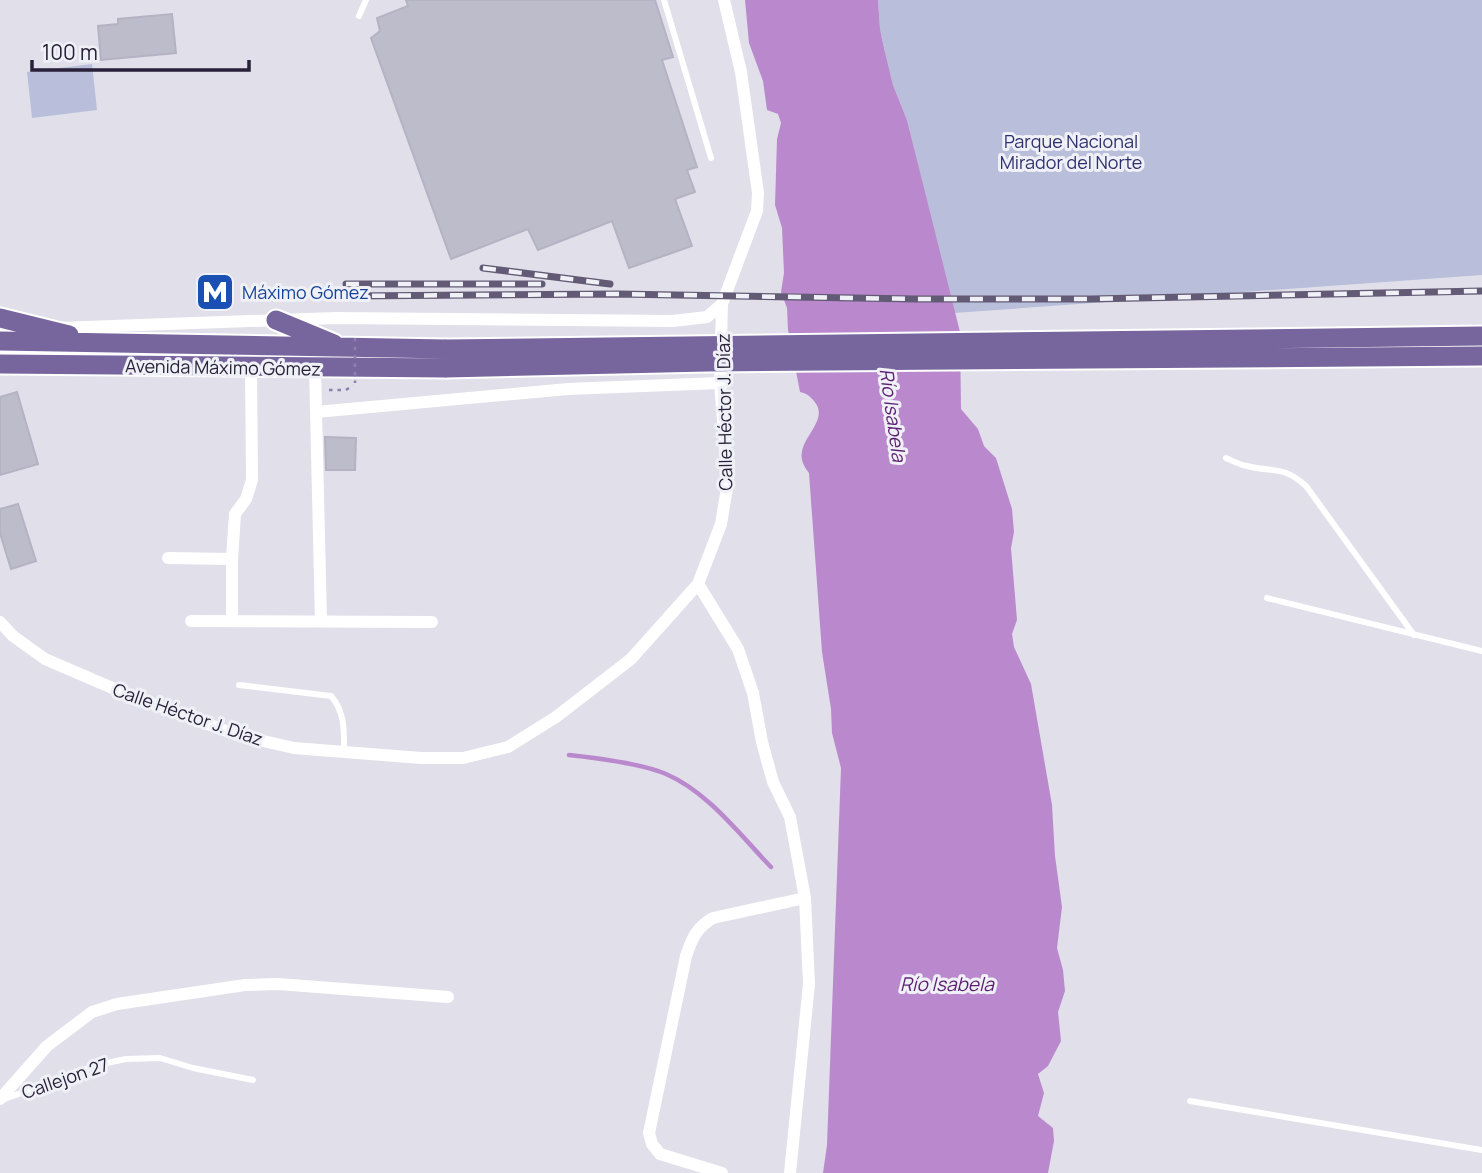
<svg xmlns="http://www.w3.org/2000/svg" width="1482" height="1173" viewBox="0 0 1482 1173" font-family="Manrope,sans-serif">
	<style>
		.green { fill: #b9beda }
		.water { fill: #ba89cd }
		.lines { fill: none; stroke-linecap: round; stroke-linejoin: round }
		.stream { stroke: #ba89cd; stroke-width: 4.5 }
		.building { fill: #bdbcca; stroke: #b5b2c3; stroke-width: 2 }
		.primary-casing { stroke: #fff; stroke-width: 23 }
		.path { stroke: #8c81ac; stroke-width: 2.5; stroke-dasharray: 3.5 5; stroke-linecap: butt }
		.lane { stroke: #fff; stroke-width: 6 }
		.street { stroke: #fff; stroke-width: 12 }
		.primary { stroke: #77669e; stroke-width: 19 }
		.rail-casing { stroke: #635b75; stroke-width: 7 }
		.rail { stroke: #f0f0f7; stroke-width: 4.5; stroke-dasharray: 13; stroke-linecap: butt }
		.primary-bridge-casing { stroke: #fff; stroke-width: 23; stroke-linecap: butt }
		.path-bridge { stroke: #8c81ac; stroke-width: 2.5; stroke-dasharray: 3.5 5; stroke-linecap: butt }
		.primary-bridge { stroke: #77669e; stroke-width: 19 }
		.labels { text-anchor: middle; dominant-baseline: central; stroke-width: 6; stroke-linejoin: round; paint-order: stroke }
		.park-label { font-size: 18px; fill: #2d306e; stroke: #f0f0f7 }
		.transit-label { font-size: 18px; fill: #164399; stroke: #f0f0f7; text-anchor: start }
		.street-label { font-size: 18px; fill: #282139; stroke: #f0f0f7 }
		.water-label { font-size: 19px; font-style: italic; fill: #5c1e72; stroke: #f0f0f7 }
	</style>
	<rect width="100%" height="100%" fill="#e1dfea"/>
	<path class="green" d="M878,0h604v275l-528,38 -47,-193 -14,-35 -9,-37 -4,-19z
		M92,64l5,46 -65,8 -5,-46z"/>
	<path class="water" d="M745,0h133l2,29 4,19 9,37 14,35 53,212 1,77 17,20 6,17 12,12 16,51 2,23 -3,16 6,72 -5,14 2,13 17,37 21,121 3,51 7,51 -5,41 6,22 2,21 -7,21 3,29 -13,25 -10,8 6,19 -6,23 15,12 1,13 -6,32h-225l4,-28 14,-377 -9,-35 -1,-24 -9,-57 -13,-179c-4,-5 -9,-13 -7,-21 2,-17 27,-34 12,-51 -4,-5 -8,-8 -14,-9l-12,-62 -1,-22 -6,-16 3,-19 -2,-45 -7,-23 2,-66 4,-16 -3,-9 -11,-4 -4,-29 -14,-38z"/>
	<g class="lines">
		<path class="stream" d="M569,755c28,3 71,8 97,19 42,18 74,61 105,93"/>
	</g>
	<path class="building" d="M406,0h249l18,57 -11,3 35,107 -10,3 8,22 -20,7 17,47 -63,22 -17,-47 -74,29 -10,-21 -77,30 -80,-221 9,-7 -3,-13 31,-12z
		M172,14l4,39 -75,7 -3,-34 20,-2v-5z
		M17,392l21,72 -38,11v-78z
		M325,437l31,1 -1,32h-29z
		M18,504l18,57 -25,8 -11,-36v-24z"/>
	<g class="lines">
		<defs>
			<path id="primary" d="M0,318l69,17
				M276,320l58,24
				M0,341l446,8
				M0,364l446,4"/>
		</defs>
		<use href="#primary" class="primary-casing"/>
		<path class="path" d="M329,390h17l7,-5"/>
		<path class="lane" d="M664,0l47,158
			M359,16l7,-16
			M1226,458c7,3 14,7 21,8 27,7 36,-1 59,20l108,149
			M1267,598l215,53
			M239,685l92,11c14,16 13,34 13,55
			M2,1100l95,-35 29,-6 34,-1 33,10 60,12
			M1190,1101l292,49"/>
		<path class="street" d="M58,328l277,-10 338,3 34,-4 15,-13
			M315,368l6,253
			M316,412l252,-23 152,-6
			M168,558l64,1
			M698,584l40,65 15,44 9,49 11,40 17,35 15,81 4,86 -19,189
			M191,621l241,1
			M232,621v-62l3,-45 11,-15 6,-19 -1,-112
			M0,622l13,14 32,23 79,34 113,42 57,13 127,10h42l45,-11 48,-30 75,-58 67,-75 23,-60 7,-42 -8,-99 2,-79 35,-93 1,-18 -17,-121 -17,-72
			M0,1099l47,-53 45,-34 25,-8 128,-19 33,-1 170,13
			M722,1173l-62,-19 -8,-10 -3,-11 37,-177c6,-18 11,-29 27,-38l92,-20"/>
		<use href="#primary" class="primary"/>
		<defs>
			<path id="rail" d="M483,268l127,16
				M346,284h196
				M346,296l272,-2 298,5h175l391,-8"/>
		</defs>
		<use href="#rail" class="rail-casing"/>
		<use href="#rail" class="rail"/>
		<defs>
			<path id="primary-bridge" d="M446,349l1036,-13
				M446,368l261,-6 775,-6"/>
		</defs>
		<use href="#primary-bridge" class="primary-bridge-casing"/>
		<path class="path-bridge" d="M355,338v45"/>
		<use href="#primary-bridge" class="primary-bridge"/>
	</g>
	<defs>
		<symbol id="metro-square" viewBox="-11 -11 22 22"><rect x="-9" y="-9" width="18" height="18" rx="4" fill="#1a4fb4" stroke="#f0f0f7"/><path d="M-5.5 5V-5H-3L0 0L3-5H5.5V5H3V-.5L0 4L-3-.5V5Z" fill="#fff"/></symbol>
	</defs>
	<g fill-rule="evenodd">
		<use href="#metro-square" x="193" y="270" width="44" height="44"/>
	</g>
	<g class="labels">
		<g class="park-label">
			<text x="1071" y="141">Parque Nacional<tspan x="1071" dy="21">Mirador del Norte</tspan></text>
		</g>
		<g class="transit-label">
			<text x="242" y="292">Máximo Gómez</text>
		</g>
		<g class="street-label">
			<text transform="translate(223 367) rotate(1)">Avenida Máximo Gómez</text>
			<text transform="translate(724 412) rotate(-91)">Calle Héctor J. Díaz</text>
			<text transform="translate(188 714) rotate(19)">Calle Héctor J. Díaz</text>
			<text transform="translate(65 1078) rotate(-19)">Callejon 27</text>
		</g>
		<g class="water-label">
			<text transform="translate(893 415) rotate(82)">Río Isabela</text>
			<text x="947" y="984">Río Isabela</text>
		</g>
	</g>
	<path d="M32 60v10h217v-10" fill="none" stroke="#282139" stroke-width="3.5"/>
	<text x="42" y="60" font-size="21" fill="#282139" stroke="#f0f0f7" stroke-width="5" paint-order="stroke">100 m</text>
</svg>
